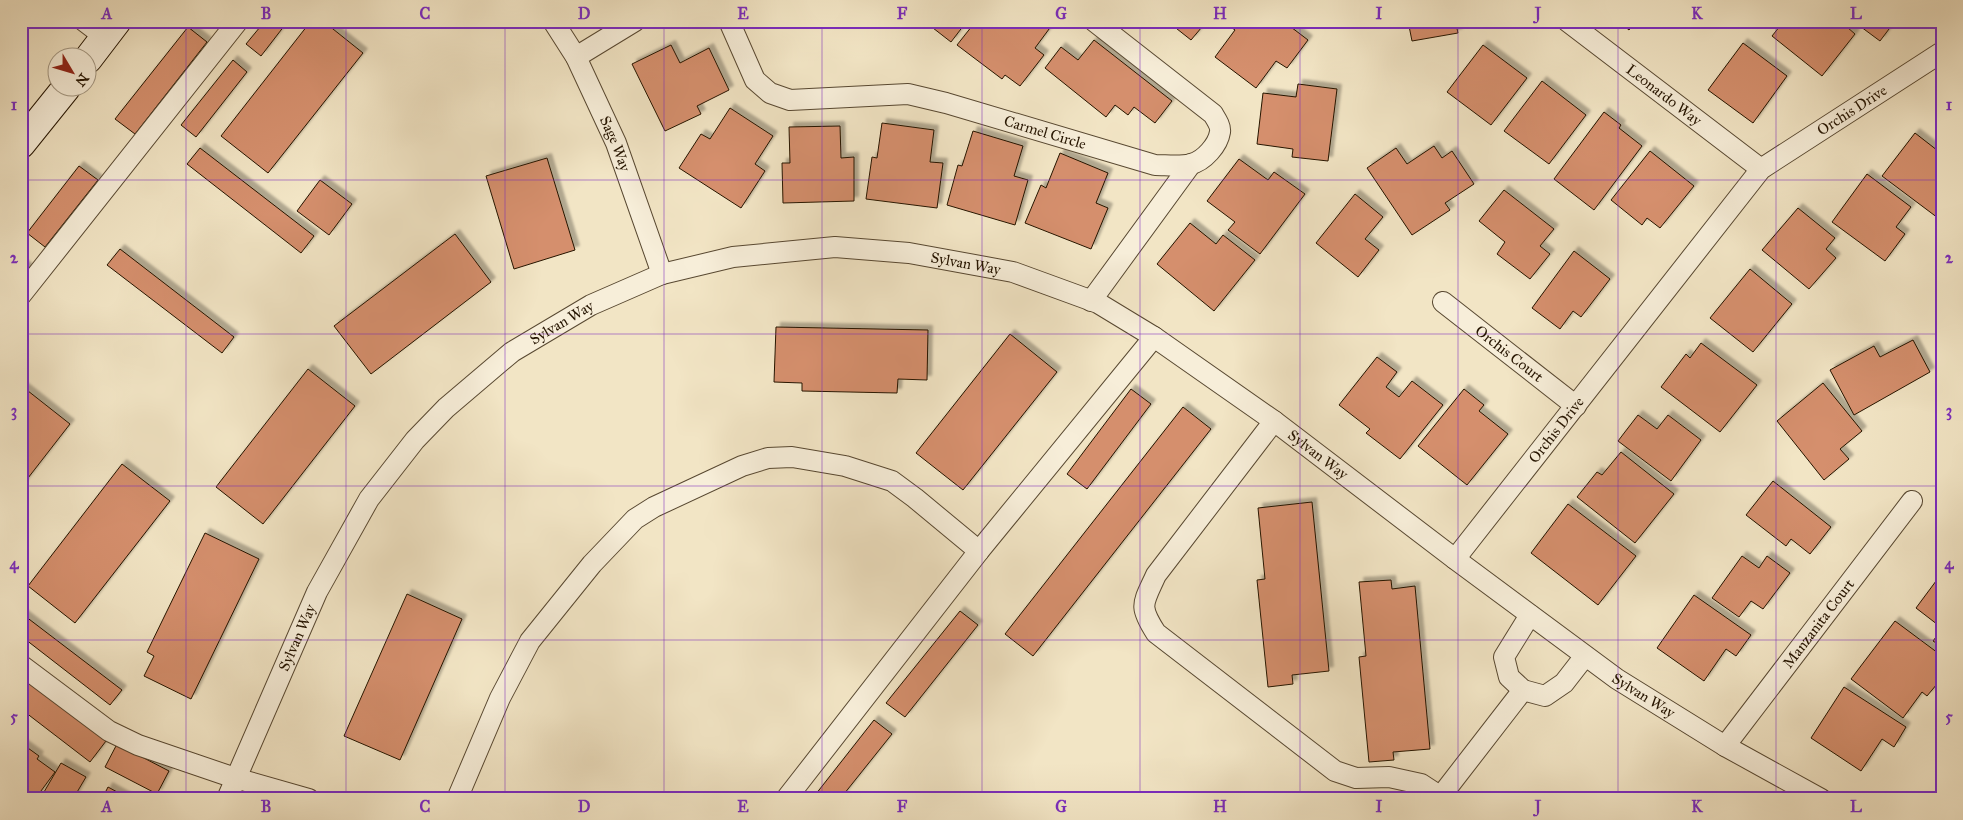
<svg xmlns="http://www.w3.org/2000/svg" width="1963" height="820" viewBox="0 0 1963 820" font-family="'IM FELL Great Primer',serif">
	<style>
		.building { fill: #d58f6d; stroke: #251400; filter: url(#shadow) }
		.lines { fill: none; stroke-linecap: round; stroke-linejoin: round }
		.street-casing { stroke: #584831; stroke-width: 22 }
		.secondary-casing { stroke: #251400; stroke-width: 30 }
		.street { stroke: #f7eed9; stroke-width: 20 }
		.secondary { stroke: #f7eed9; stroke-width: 28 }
		.grid { fill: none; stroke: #7b2cbf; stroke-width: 1; stroke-opacity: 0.55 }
		.labels { text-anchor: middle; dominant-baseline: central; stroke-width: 4.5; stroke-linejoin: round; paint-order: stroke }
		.street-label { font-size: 15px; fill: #251400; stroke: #f7eed9 }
		.neatline { fill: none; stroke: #7b2cbf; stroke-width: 2 }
		.grid-label { font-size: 16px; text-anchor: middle; font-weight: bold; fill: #7b2cbf }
	</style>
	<defs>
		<filter id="shadow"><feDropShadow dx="4.5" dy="-4.5" stdDeviation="1" flood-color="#0004"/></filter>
	</defs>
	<rect width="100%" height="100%" fill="#f2e5c5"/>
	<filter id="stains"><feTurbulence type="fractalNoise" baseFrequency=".004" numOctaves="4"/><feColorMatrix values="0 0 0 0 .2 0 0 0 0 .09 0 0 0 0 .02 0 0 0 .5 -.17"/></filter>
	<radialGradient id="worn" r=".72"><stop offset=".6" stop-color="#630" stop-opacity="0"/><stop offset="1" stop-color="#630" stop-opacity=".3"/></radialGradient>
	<path class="building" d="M265,21h23l-27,35 -15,-12z
		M311,21h12l40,32 -95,120 -47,-37z
		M924,21h43l-16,21z
		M976,21h79l-20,27 9,7 -24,31 -15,-11 -3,4 -45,-34z
		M1167,21h40l-16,19z
		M1231,21h52l25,19 -21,28 -11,-7 -20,27 -41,-31 20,-27 -7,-5z
		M1408,21h62l-14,3 2,9 -46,8z
		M1618,21h18l-7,9z
		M1784,21h56l15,13 -33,42 -50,-40z
		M1853,21h42l-15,20z
		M188,27l19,15 -72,92 -20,-15z
		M1094,40l78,61 -17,22 -21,-16 -6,8 -13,-10 -9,12 -61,-49 16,-21 17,13z
		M1743,43l44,33 -34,47 -45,-33z
		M671,45l9,18 29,-15 20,42 -32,16 4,8 -36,17 -33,-67z
		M1483,45l44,33 -36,47 -44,-33z
		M233,60l14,12 -51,65 -15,-12z
		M1542,81l44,34 -37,49 -45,-33z
		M1298,84l39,5 -9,72 -36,-4 1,-8 -36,-5 6,-51 33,4z
		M730,108l43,28 -18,28 10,7 -24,37 -62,-40 22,-34 9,5z
		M1604,112l17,13 -2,3 23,18 -48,64 -40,-31z
		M882,123l52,7 -4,32 13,1 -6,45 -71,-9 6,-42 5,1z
		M840,126l1,32 13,-1v44l-71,2 -1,-40h8l-1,-36z
		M973,131l50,15 -9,30 14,4 -13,45 -68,-20 11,-40 4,1z
		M1915,133l27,21v67l-60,-45z
		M1434,146l8,12 10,-7 22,33 -29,19 5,7 -38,25 -45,-67 29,-20 11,16z
		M200,148l114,88 -13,17 -114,-89z
		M1650,151l44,35 -34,42 -13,-10 -5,7 -31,-25z
		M1060,153l48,20 -12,30 12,5 -17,41 -66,-26 16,-38 5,3z
		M547,158l28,92 -61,19 -28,-93z
		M1239,159l29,21 6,-8 31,22 -45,60 -32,-24 7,-8 -28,-21z
		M79,166l19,14 -53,67 -18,-14z
		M1867,174l44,33 -15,20 9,7 -20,27 -53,-39z
		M320,180l32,24 -23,31 -32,-24z
		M1504,190l50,39 -14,17 10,8 -20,25 -33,-25 8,-12 -26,-21z
		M1355,194l28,23 -18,22 14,11 -21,27 -42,-34z
		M1798,208l37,30 -9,11 10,9 -27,31 -47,-39z
		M1190,223l26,21 7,-9 32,25 -41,51 -57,-47z
		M455,234l36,48 -120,92 -37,-48z
		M120,249l114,88 -12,16 -115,-88z
		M1574,251l36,28 -29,38 -8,-6 -13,18 -28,-21z
		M21,263l8,6 -8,10z
		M1750,269l42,35 -39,48 -43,-34z
		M776,327l152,3 -1,50 -29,-1 -1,14 -95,-2v-8l-28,-1z
		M1010,334l47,38 -94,118 -47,-37z
		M1913,340l17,32 -76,43 -24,-45 44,-24 6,11z
		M1701,343l56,42 -37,47 -59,-45 25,-33 4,4z
		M1377,357l20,15 -11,15 13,10 13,-16 31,24 -43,54 -34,-26 4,-4 -31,-24z
		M308,369l47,37 -92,118 -47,-37z
		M1823,383l39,48 -22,18 9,10 -25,21 -47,-59z
		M23,387l47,37 -49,63v-97z
		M1131,389l20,15 -64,85 -20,-15z
		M1464,389l20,16 -5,6 29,23 -41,51 -49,-39z
		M1183,407l28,22 -178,227 -28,-22z
		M1638,415l19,14 11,-14 33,25 -30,41 -53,-40z
		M1621,452l53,42 -39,49 -58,-46 20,-25 5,3z
		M122,464l48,37 -95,122 -47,-37z
		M1773,481l58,46 -21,27 -19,-15 -5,7 -40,-31z
		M1312,502l17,169 -37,4 1,9 -25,3 -11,-107 8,-1 -7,-71z
		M1568,504l68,52 -38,49 -67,-52z
		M205,533l54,26 -68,140 -47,-23 10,-20 -7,-4z
		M1742,556l17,12 8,-12 23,17 -27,36 -12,-8 -12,16 -27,-19z
		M1942,573v55l-26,-20z
		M1391,580l1,9 23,-3 15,163 -37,3 1,8 -25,2 -10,-105 7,-1 -7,-74z
		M407,594l55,25 -62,141 -56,-24z
		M1694,595l57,40 -15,21 -10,-7 -22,32 -47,-33z
		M960,611l18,14 -73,92 -19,-14z
		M21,613l101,77 -12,15 -89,-69z
		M1895,621l47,35v22l-15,18 -5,-4 -19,26 -52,-39z
		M1942,629v18l-9,-6z
		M21,677l85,64 -16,21 -69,-53z
		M1844,687l62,40 -12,20 -12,-8 -21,32 -50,-33z
		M874,720l18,14 -52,65h-28z
		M21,743l18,13 -2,3 18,13 -20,27h-14z
		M117,744l52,27 -12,23 -52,-27z
		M61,763l25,14 -13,22h-17l-12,-7z
		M108,787l22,12h-28z"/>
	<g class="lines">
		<defs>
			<g id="street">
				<path d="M84,21l21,16"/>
				<path id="s1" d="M553,21l23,36 40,86 46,131"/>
				<path id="s2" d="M729,21l26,59 15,13 20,7 118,-6 38,9 209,62c11,0 26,2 36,-1 13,-3 27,-19 29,-32 1,-6 -4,-13 -7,-18l-119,-93"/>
				<path id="s3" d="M1567,21l194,148"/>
				<path d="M576,57l59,-36"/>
				<path d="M21,295l217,-274"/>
				<path d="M1091,301l100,-137"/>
				<path id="s4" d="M1443,302l133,104"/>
				<path d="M1274,421l-118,154c-13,29 -18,30 0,58l179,138 21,7 33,-1 32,7 23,15"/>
				<path id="s5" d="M1455,559l306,-390 181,-117"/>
				<path d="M1530,615l-26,42 5,20 14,13 22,6 19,-13 21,-27"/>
				<path d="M21,665l88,66 29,14 97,33 74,21"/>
				<path id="s6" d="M1725,746l187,-245"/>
				<path d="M1441,796l82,-106"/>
				<path id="s7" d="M227,799l90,-207 52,-93 46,-59 31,-32 66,-56 79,-47 71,-31 71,-17 102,-10 74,6 104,19 85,31 56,34 120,84 181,138 162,120 108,67 96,53"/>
				<path d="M457,799l43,-101 30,-57 62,-77 43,-45 19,-12 88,-41 26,-8 24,-1 53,9 47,15 23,17 64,53"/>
				<path d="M786,799l193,-248 175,-214"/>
			</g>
			<path id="secondary" d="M88,59l29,-38
				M21,144l45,-56"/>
		</defs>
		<use href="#street" class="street-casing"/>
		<use href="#secondary" class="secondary-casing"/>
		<use href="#street" class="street"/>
		<use href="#secondary" class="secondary"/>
	</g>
	<path class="grid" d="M186,21v778M346,21v778M505,21v778M664,21v778M822,21v778M982,21v778M1140,21v778M1300,21v778M1458,21v778M1618,21v778M1776,21v778M21,180h1921M21,334h1921M21,486h1921M21,640h1921"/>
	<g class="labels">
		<g class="street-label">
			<text stroke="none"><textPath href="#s3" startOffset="122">Leonardo Way</textPath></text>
			<text stroke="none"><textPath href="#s5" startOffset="604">Orchis Drive</textPath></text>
			<text stroke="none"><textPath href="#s2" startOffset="366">Carmel Circle</textPath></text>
			<text stroke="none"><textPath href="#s1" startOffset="138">Sage Way</textPath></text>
			<text stroke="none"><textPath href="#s7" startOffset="1015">Sylvan Way</textPath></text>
			<text stroke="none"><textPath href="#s7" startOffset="596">Sylvan Way</textPath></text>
			<text stroke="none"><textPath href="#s4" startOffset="84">Orchis Court</textPath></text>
			<text stroke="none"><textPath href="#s5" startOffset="164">Orchis Drive</textPath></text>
			<text stroke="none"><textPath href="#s7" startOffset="1421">Sylvan Way</textPath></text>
			<text stroke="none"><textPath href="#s6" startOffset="154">Manzanita Court</textPath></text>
			<text stroke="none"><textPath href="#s7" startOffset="176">Sylvan Way</textPath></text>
			<text stroke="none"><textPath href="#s7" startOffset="1826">Sylvan Way</textPath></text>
		</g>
	</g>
	<rect width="1963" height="820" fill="none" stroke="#f2e5c5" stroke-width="55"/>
	<g transform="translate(72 72) rotate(128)"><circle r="24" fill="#f7eed9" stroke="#a39782"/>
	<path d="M0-4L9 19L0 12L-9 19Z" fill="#8f2418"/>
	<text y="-8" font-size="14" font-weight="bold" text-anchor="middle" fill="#251400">N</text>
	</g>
	<rect x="28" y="28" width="1908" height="764" class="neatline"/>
	<g class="grid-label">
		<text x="107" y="19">A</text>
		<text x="266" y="19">B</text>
		<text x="425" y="19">C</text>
		<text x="584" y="19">D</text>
		<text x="743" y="19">E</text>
		<text x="902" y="19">F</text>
		<text x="1061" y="19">G</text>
		<text x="1220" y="19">H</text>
		<text x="1379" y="19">I</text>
		<text x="1538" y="19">J</text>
		<text x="1697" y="19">K</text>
		<text x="1856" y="19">L</text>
		<text x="14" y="110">1</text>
		<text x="1949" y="110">1</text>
		<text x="14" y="263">2</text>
		<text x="1949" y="263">2</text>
		<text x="14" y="416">3</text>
		<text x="1949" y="416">3</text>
		<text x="14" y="569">4</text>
		<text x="1949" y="569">4</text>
		<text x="14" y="722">5</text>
		<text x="1949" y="722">5</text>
		<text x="107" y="812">A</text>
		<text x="266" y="812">B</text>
		<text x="425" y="812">C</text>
		<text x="584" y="812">D</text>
		<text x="743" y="812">E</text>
		<text x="902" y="812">F</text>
		<text x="1061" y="812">G</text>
		<text x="1220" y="812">H</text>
		<text x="1379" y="812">I</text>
		<text x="1538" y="812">J</text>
		<text x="1697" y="812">K</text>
		<text x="1856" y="812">L</text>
	</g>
	<rect width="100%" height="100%" filter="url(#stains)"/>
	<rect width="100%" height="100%" fill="url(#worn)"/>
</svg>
